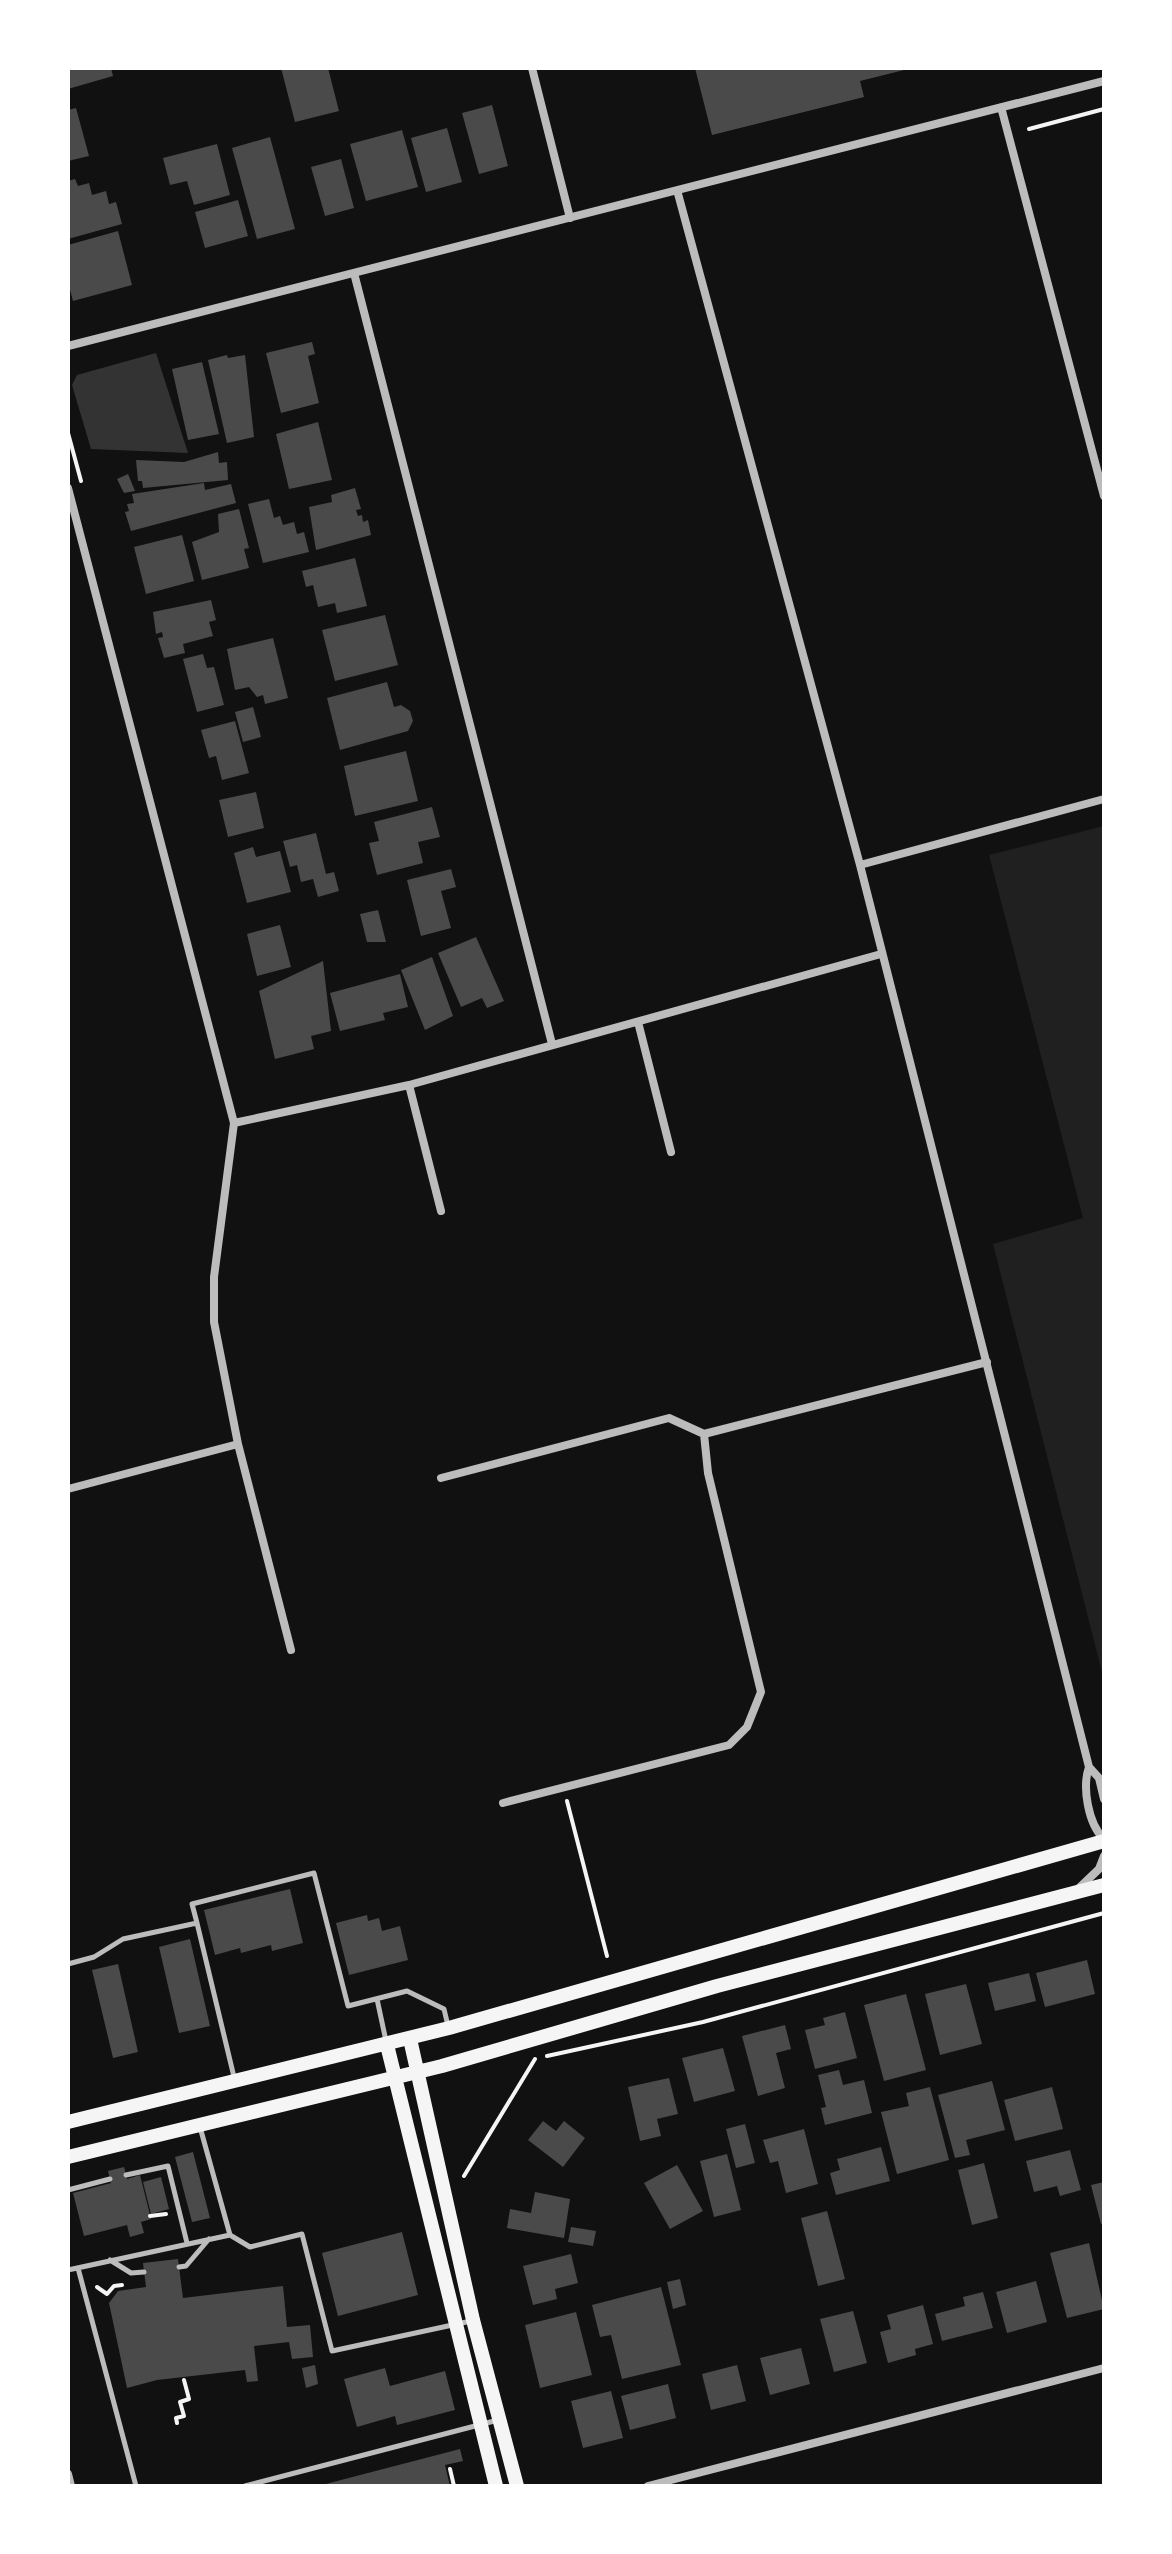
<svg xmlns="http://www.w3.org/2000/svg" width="1172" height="2554" viewBox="0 0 1172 2554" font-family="Montserrat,sans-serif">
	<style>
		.green { fill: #202020 }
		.water { fill: #333 }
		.building { fill: #4a4a4a }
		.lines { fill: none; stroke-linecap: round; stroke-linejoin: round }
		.path { stroke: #f5f5f5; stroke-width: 4 }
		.service { stroke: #bcbcbc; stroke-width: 5 }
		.minor { stroke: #bcbcbc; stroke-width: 8 }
		.secondary { stroke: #f5f5f5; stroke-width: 14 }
	</style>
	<rect width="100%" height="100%" fill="#111"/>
	<path class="green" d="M1104,826v854l-111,-436 90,-26 -94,-363z"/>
	<path class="water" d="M156,353l32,100 -97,-4 -19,-64 5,-10z"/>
	<path class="building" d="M68,68h43l2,8 -45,13z
		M281,68h47l11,43 -44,11z
		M695,68h213v1l-48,12 4,16 -152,38z
		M492,105l16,61 -29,8 -17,-61z
		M76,108l13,48 -21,5v-51z
		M447,128l15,54 -36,10 -15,-54z
		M402,130l16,57 -52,14 -16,-57z
		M270,137l25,92 -38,10 -25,-91z
		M217,144l13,51 -36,10 -7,-24 -17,4 -7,-27z
		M341,159l13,49 -29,8 -14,-49z
		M75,179l3,7 11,-3 3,12 14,-4 3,13 7,-2 6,22 -54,15v-58z
		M238,200l10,36 -43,12 -10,-36z
		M118,231l14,54 -59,16 -5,-19v-37z
		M312,342l3,12 -7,2 11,47 -38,10 -15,-60z
		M227,355l1,3 17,-3 9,82 -27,6 -19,-83z
		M202,362l17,72 -31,6 -16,-71z
		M318,422l14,58 -43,9 -13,-55z
		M218,452l1,11 8,-1 1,18 -85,8 -1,-7h-4l-2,-21 48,2z
		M128,474l7,17 -11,2 -7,-14z
		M204,483l1,7 26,-6 5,19 -105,28 -6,-19 4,-1 -2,-7 7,-1 -2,-9z
		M355,488l6,21 -5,1 2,6 4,-1 1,7 5,-2 3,15 -55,15 -7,-43 23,-5 -1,-7z
		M269,499l5,19 6,-2 3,9 11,-3 3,12 7,-2 5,20 -46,11 -15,-59z
		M239,509l10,39 -5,1 5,19 -47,12 -10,-38 27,-10 -1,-18z
		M182,535l12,46 -48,13 -12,-47z
		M355,558l12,48 -30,7 -2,-10 -17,4 -5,-22 -7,2 -4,-16z
		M211,600l5,20 -7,2 4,14 -30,8 2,9 -21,5 -6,-20 5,-1 -1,-5 -6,2 -3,-22z
		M385,615l13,50 -63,16 -13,-51z
		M273,638l15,60 -23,6 -2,-9 -6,2 -8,-10 -14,3 -8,-41z
		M203,654l4,14 7,-1 10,38 -27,7 -14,-53z
		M387,682l7,25 7,-2 9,6 3,10 -5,10 -68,19 -13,-52z
		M253,707l8,30 -18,5 -8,-30z
		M235,721l14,52 -27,7 -6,-24 -7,2 -8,-28z
		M406,751l12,50 -63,15 -11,-50z
		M256,792l8,36 -36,9 -9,-37z
		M432,807l8,30 -22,5 5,21 -46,12 -8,-32 10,-2 -5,-19z
		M316,833l10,41 8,-2 5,19 -21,6 -5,-18 -12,3 -4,-17 -7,2 -7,-26z
		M253,847l3,10 24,-6 11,41 -44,11 -13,-50z
		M451,869l5,18 -15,4 10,37 -30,8 -14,-56z
		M378,910l8,32h-19l-7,-28z
		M280,925l11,42 -34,9 -10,-42z
		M476,937l28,64 -17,7 -5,-10 -21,9 -23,-54z
		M432,957l21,59 -28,14 -24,-60z
		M323,961l8,70 -20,5 3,13 -39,10 -16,-68z
		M400,974l8,33 -25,6 2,7 -45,11 -10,-38z
		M290,1889l13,54 -31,8 -1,-6 -30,8 -1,-5 -25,7 -11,-45z
		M367,1915l1,6 11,-3 3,13 18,-5 8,34 -59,15 -13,-52z
		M190,1939l20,87 -31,7 -20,-86z
		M1087,1960l8,34 -50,13 -9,-34z
		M118,1964l20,88 -25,6 -21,-88z
		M1029,1973l7,28 -41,10 -7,-28z
		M966,1984l16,60 -42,11 -15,-61z
		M906,1994l20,76 -42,11 -20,-76z
		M845,2012l12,46 -42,11 -10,-39 20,-5 -2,-7z
		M785,2025l6,24 -15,4 9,35 -27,8 -16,-60z
		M723,2048l12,43 -41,11 -12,-44z
		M839,2070l4,15 21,-5 8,33 -47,12 -4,-17 5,-1 -8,-32z
		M669,2078l9,36 -21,5 4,17 -21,5 -12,-54z
		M992,2081l13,49 -39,10 4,15 -15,3 -17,-63z
		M930,2087l19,73 -52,14 -16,-62 28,-6 -3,-13z
		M1052,2087l11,42 -48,12 -11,-41z
		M543,2121l13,10 8,-10 21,17 -22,29 -35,-27z
		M745,2124l10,39 -19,5 -10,-39z
		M804,2129l14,55 -32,9 -8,-32 -8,2 -7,-23z
		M881,2147l9,34 -54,14 -6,-22 10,-3 -3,-11z
		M1070,2150l11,40 -21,6 -3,-10 -23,6 -8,-31z
		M193,2152l17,66 -18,4 -17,-65z
		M727,2154l14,56 -27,7 -14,-56z
		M984,2163l14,55 -26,7 -14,-55z
		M677,2165l26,46 -33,18 -26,-46z
		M124,2167l3,12 13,-4 11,44 -10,3 3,11 -14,4 -3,-12 -43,11 -11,-43 38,-10 -3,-12z
		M161,2177l8,32 -18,5 -8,-32z
		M1104,2182v41l-3,1 -10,-39z
		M535,2192l35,7 -6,39 -57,-10 3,-19 21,4z
		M827,2211l18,68 -27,7 -17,-68z
		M571,2227l25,4 -3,15 -25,-4z
		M402,2232l16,63 -80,21 -16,-63z
		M1089,2243l15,66 -37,9 -17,-65z
		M571,2254l7,29 -23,6 2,10 -24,6 -10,-39z
		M178,2259l5,39 100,-12 4,41 23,-2 3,32 -21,2 -3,-17 -35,4 4,35 -11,1 -2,-12 -88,10 -30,8 -18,-85 9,-12 28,-4 -3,-24z
		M680,2279l6,26 -13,4 -6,-27z
		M1036,2281l11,41 -40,11 -11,-41z
		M661,2287l20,78 -59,14 -11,-44 -11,2 -8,-32z
		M983,2292l10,36 -51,13 -7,-27 30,-8 -2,-9z
		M923,2305l10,39 -18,5 1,6 -28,8 -8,-31 11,-3 -4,-14z
		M853,2311l14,52 -33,9 -14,-53z
		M576,2312l16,63 -52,13 -15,-63z
		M801,2348l9,36 -40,11 -10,-37z
		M315,2365l3,19 -12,4 -4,-20z
		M737,2365l9,36 -35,9 -9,-36z
		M385,2368l5,18 55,-15 10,39 -58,15 -2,-9 -38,11 -13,-48z
		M668,2384l8,34 -46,12 -9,-34z
		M611,2391l12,47 -40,10 -12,-47z
		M460,2449l3,12 -18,4 5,21h-132z"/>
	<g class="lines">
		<path class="path" d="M1029,129l75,-20
			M68,371v4
			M68,433l13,48
			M567,1801l40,155
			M547,2056l156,-34 401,-109
			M464,2176l71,-117
			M150,2216l16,-2
			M97,2287l10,7 7,-8 8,-1
			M177,2423l-1,-5 8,-2 -4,-14 9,-3 -5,-19
			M450,2469l4,17"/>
		<path class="service" d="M197,1923l-5,-19 122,-31 34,133 59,-15 37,18 4,17
			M68,1964l26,-7 29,-18 74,-16 37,154
			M377,1999l9,42
			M126,2175l42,-9 19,77
			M68,2190l42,-11
			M230,2235l20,12 52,-13 30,117 139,-30
			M110,2260l21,13 13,-1
			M179,2267l7,-1 23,-27
			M78,2268l58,218
			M68,2270l162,-35 -30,-108
			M245,2486l253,-66"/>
		<path class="minor" d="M532,68l38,150
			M1001,107l103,389
			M677,190l183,675 229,902 10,11 5,21
			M354,273l198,771
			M68,346l1036,-265
			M68,488l166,635 -20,154v45l24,122 53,206
			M860,865l244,-66
			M638,1022l33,130
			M409,1085l32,126
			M234,1123l175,-38 472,-131
			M441,1478l228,-60 35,16 283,-72
			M68,1489l170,-45
			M1089,1767c-7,20 -1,57 15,72
			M503,1803l226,-58 18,-18 14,-35 -53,-219 -4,-39
			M1078,1889l21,-20 5,-13
			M68,2474l3,12
			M648,2486l456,-118"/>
		<path class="secondary" d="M410,2039l63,281 44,166
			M387,2045l109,441
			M68,2122l381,-94 655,-187
			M68,2157l374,-91 275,-80 387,-101"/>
	</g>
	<rect width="1172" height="2554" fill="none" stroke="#ffffff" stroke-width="140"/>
</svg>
